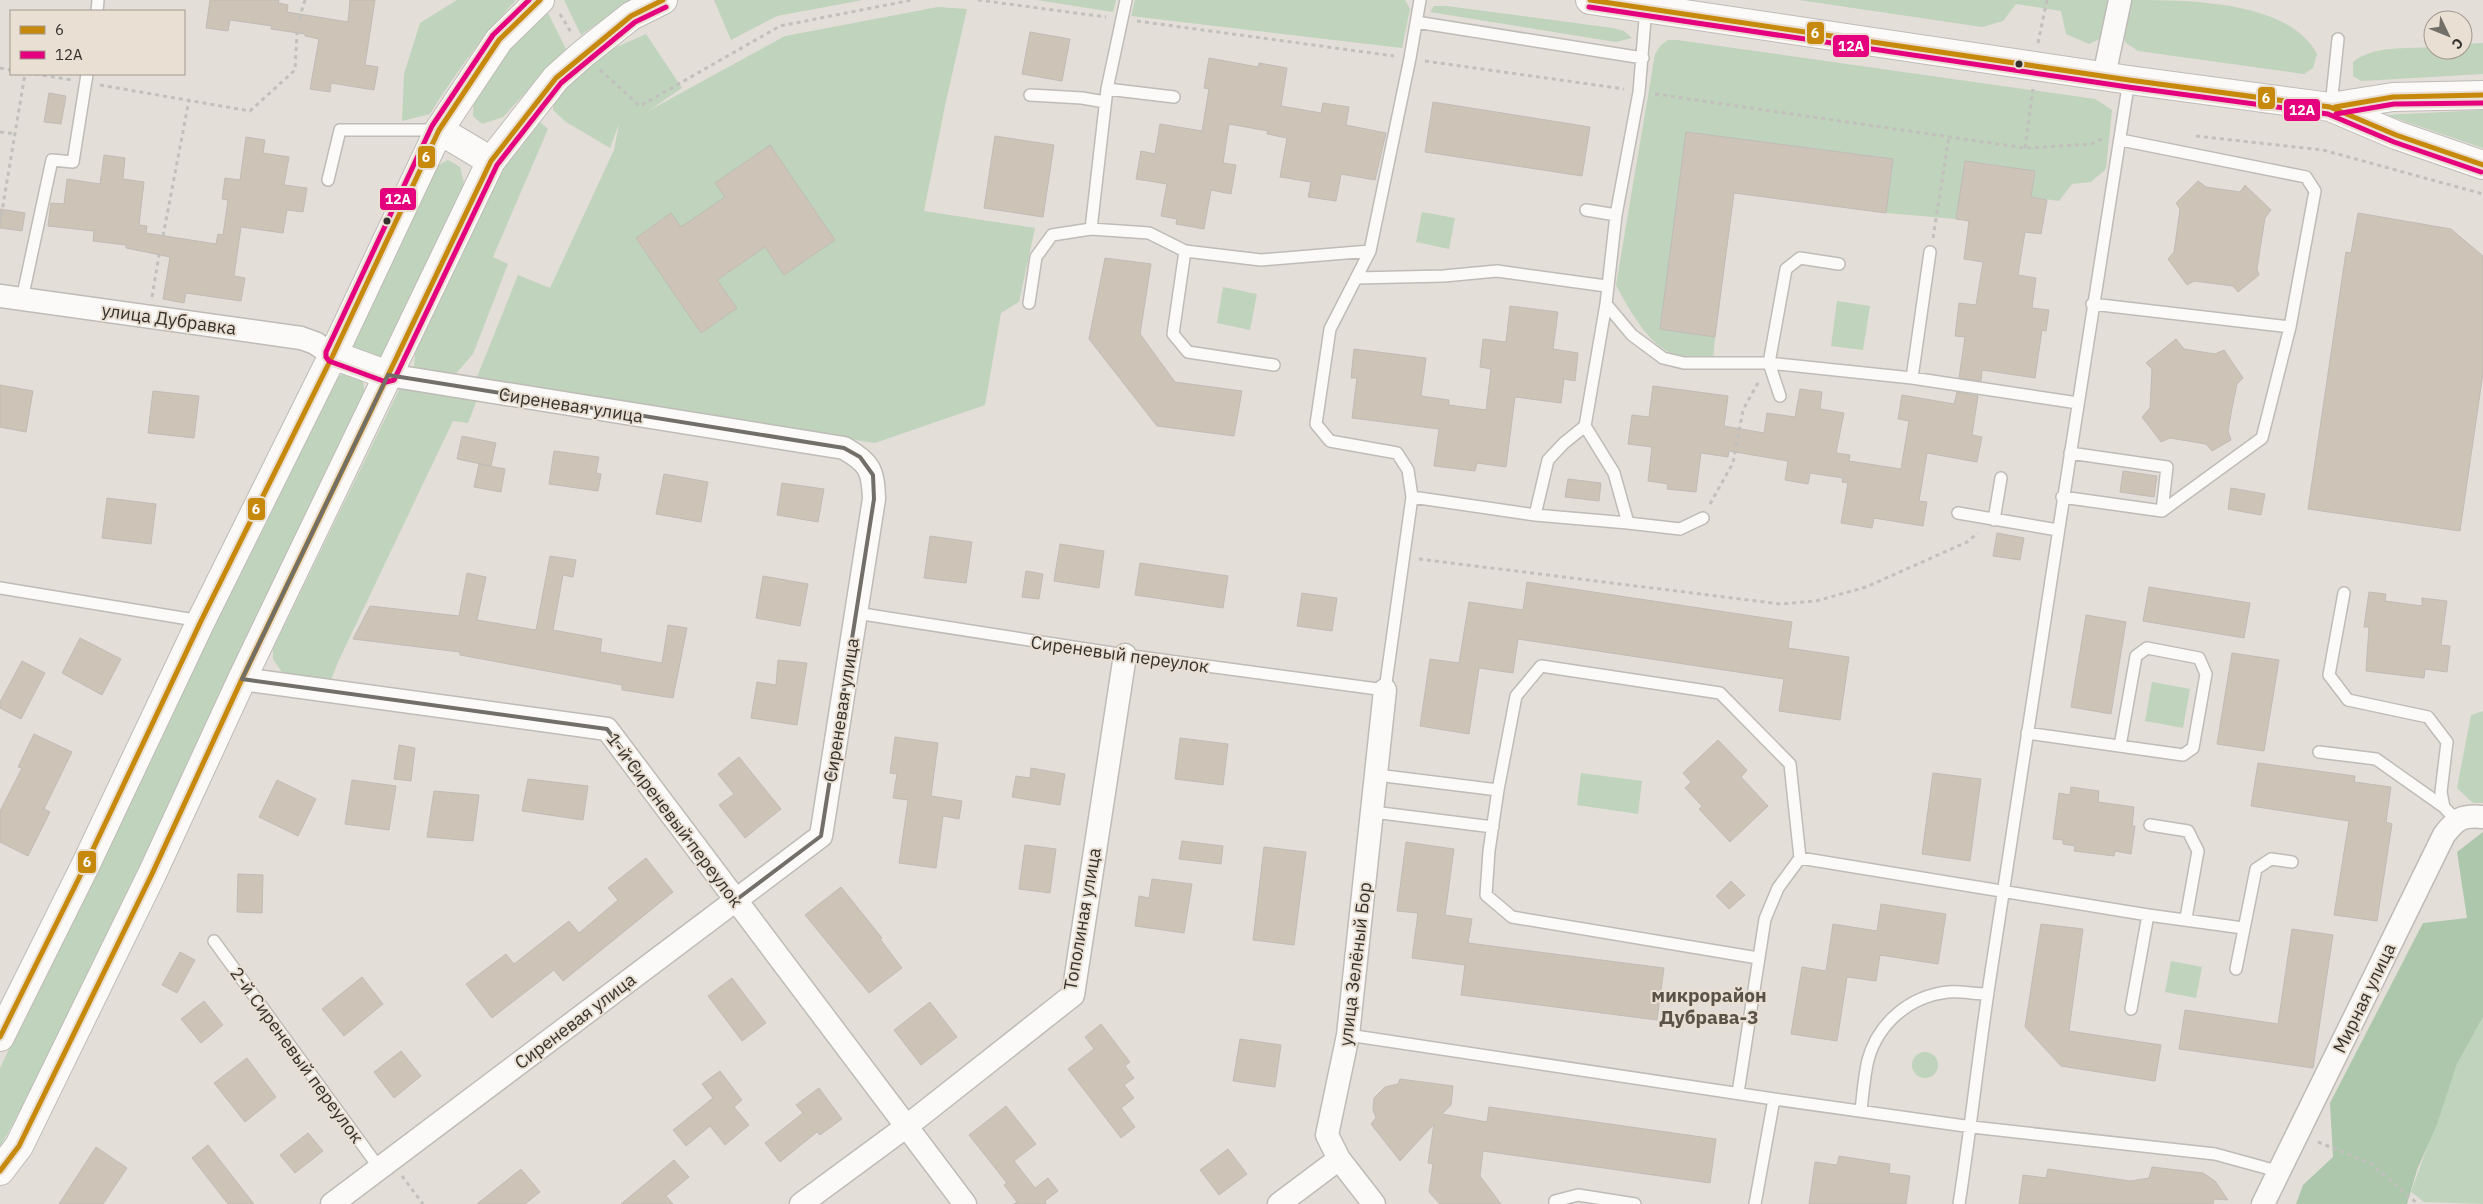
<svg xmlns="http://www.w3.org/2000/svg" width="2483" height="1204" viewBox="0 0 2483 1204" font-family="'IBM Plex Sans',sans-serif">
	<style>
		.green { fill: #bfd3bd }
		.forest { fill: #acc7ac }
		.building { fill: #cec3b7; stroke: #bfbbb6 }
		.lines { fill: none; stroke-linecap: round; stroke-linejoin: round }
		.lane-casing { stroke: #bfbbb6; stroke-width: 14 }
		.street-casing { stroke: #bfbbb6; stroke-width: 25 }
		.secondary-casing { stroke: #bfbbb6; stroke-width: 30 }
		.path { stroke: #c1c0bd; stroke-width: 3; stroke-dasharray: 4 4; stroke-linecap: butt }
		.lane { stroke: #fbfaf9; stroke-width: 11 }
		.street { stroke: #fbfaf9; stroke-width: 22 }
		.secondary { stroke: #fbfaf9; stroke-width: 28 }
		.bus-1-casing { stroke: #e9dfd3; stroke-width: 9 }
		.bus-2-casing { stroke: #e9dfd3; stroke-width: 9 }
		.bus-1 { stroke: #c6890b; stroke-width: 5 }
		.bus-2 { stroke: #e5007d; stroke-width: 5 }
		.marked { fill: none; stroke: #726e68; stroke-width: 4; stroke-linejoin: round }
		.bus-dot { fill: #35312c; stroke: #e9dfd3; stroke-width: 2 }
		.labels { text-anchor: middle; dominant-baseline: central; stroke-width: 4; stroke-linejoin: round; paint-order: stroke }
		.street-label { font-size: 18px; fill: #35312c; stroke: #e9dfd3 }
		.neighbourhood-label { font-size: 19px; font-weight: bold; fill: #5a5147; stroke: #e9dfd3 }
		.line-badge { stroke: #e9dfd3; stroke-width: 2 }
		.badge-label { font-size: 14px; text-anchor: middle; font-weight: bold; fill: #fff }
	</style>
	<rect width="100%" height="100%" fill="#e4ded8"/>
	<path class="green" d="M457,0h59c-33,36 -60,72 -86,114l-28,7 2,-47 16,-51z
		M564,0h67l-50,35z
		M714,0h149l-86,16 -46,24z
		M1037,0h79l-3,12z
		M1135,0h270l5,9 -8,39 -271,-32z
		M1799,0h315l-10,37 -15,7 -23,-10 -5,-23 -45,-7 -13,17 -21,6z
		M2130,0c56,0 159,0 187,54l-4,14 -9,6 -166,-23 -13,-9 -1,-14z
		M1434,6h13l166,22 11,3 8,7 -16,4 -186,-30z
		M938,7l29,2 -21,92 -22,110 111,17 -16,74 -18,11 -16,92 -110,38 -400,-61 43,-107 32,13 64,-138 5,-26 -9,24 -44,-26 -13,-12 1,-14 47,-42 45,-20 36,54 -34,23 137,-75z
		M546,9l20,40 -63,68 -21,7 -9,-8 1,-23 41,-53z
		M1668,40h9l418,59 17,11 -6,59 -15,13 -19,2 -13,17 -28,-4 4,-26 -79,48 -70,-6 7,-54 -206,-27 -27,197 55,8 -2,22c-12,-2 -30,-1 -42,-6 -23,-9 -44,-47 -55,-68l39,-231 6,-9z
		M2483,43v31l-122,7 -8,-5v-14c21,-17 54,-13 80,-15v3h30v-6z
		M2483,110v38l-97,-33z
		M540,122l8,7 -55,128 15,7 -35,90 -21,24 -34,-6 -4,-5 1,-14c19,-40 91,-220 125,-231z
		M448,160l12,7 4,16 -82,176 -25,-4 -6,-10 82,-177z
		M1422,212l33,6 -6,31 -33,-7z
		M1223,287l34,7 -7,36 -33,-7z
		M1837,301l33,5 -7,44 -32,-4z
		M346,372l16,5 3,16 -320,674 -45,80v-79l331,-687z
		M400,388l78,9 -10,26 -15,-2 -115,241 -8,20 -46,-7 -11,-16v-10z
		M2152,682l38,7 -7,39 -38,-7z
		M2483,711v92h-10l-16,-15 14,-73z
		M1581,773l61,8 -4,33 -61,-9z
		M2171,961l31,6 -6,31 -31,-6z
		M2483,1017v187l-59,-2 -13,-10 46,-128z
		M1912 1065a13 13 0 1 1 26 0a13 13 0 1 1-26 0Z"/>
	<path class="forest" d="M2483,832v185l-26,47 -20,60 -20,46 -10,34h-111l7,-19 30,-28 -3,-54 93,-180 44,-5 -10,-66z"/>
	<path class="building" d="M210,0h69l-1,3 10,2 -1,7 61,10 2,-22h25l-10,65 13,2 -4,23 -43,-7 -1,9 -20,-3 9,-50 -14,-3v-2l-34,-5 1,-3 -42,-6 -2,11 -22,-3z
		M1030,32l40,7 -8,42 -40,-7z
		M1209,58l49,9 1,-4 28,5 -6,38 40,7 2,-10 26,4 -3,18 40,8 -11,47 -34,-6 -5,27 -28,-4 3,-15 -31,-5 7,-39 -20,-4 1,-3 -39,-7 -6,39 13,2 -5,29 -20,-4 -7,39 -28,-5 1,-5 -16,-3 6,-32 -31,-5 5,-28 14,3 5,-30 42,7 7,-42 -5,-1z
		M49,93l17,3 -5,28 -17,-2z
		M1433,102l157,25 -8,49 -157,-24z
		M1686,132l207,27 -7,54 -152,-20 -19,144 -55,-8z
		M995,136l59,9 -11,72 -59,-9z
		M246,137l19,3 -2,13 26,4 -5,28 23,3 -4,24 -16,-2 -4,23 -42,-6 -7,49 11,2 -4,23 -55,-8 -2,10 -21,-4 7,-42 -44,-9v-3l-33,-4 1,-10 -46,-5 3,-23 13,1 3,-25 33,5 4,-29 21,3 -2,21 21,3 -5,43 8,1 -1,7 70,11 2,-10 5,1 5,-35 -6,-1 3,-21 15,2z
		M770,145l65,95 -51,35 -19,-28 -48,33 20,28 -36,25 -65,-95 35,-25 10,14 44,-30 -10,-14z
		M1965,161l70,10 -4,26 16,3 -6,34 -16,-2 -7,43 18,3 -4,30 17,2 -3,21 -4,-1 -7,48 -53,-8 -1,11 -22,-3 6,-41 -10,-1 4,-33 17,2 7,-43 -19,-3 5,-38 -13,-2z
		M2198,181l8,6 34,5 5,-7 26,25 -6,8 -8,51 2,6 -21,17 -5,-6 -39,-5 -7,4 -19,-26 6,-7 6,-43 -4,-6z
		M0,209l25,4 -3,18 -22,-3z
		M2358,213l93,16 32,27v117l-23,158 -152,-22 38,-257 5,1z
		M1105,258l46,6 -11,70 35,48 67,9 -8,45 -77,-10 -68,-87z
		M1510,306l48,6 -5,37 25,4 -3,28 -11,-2 -3,24 -46,-6 -9,70 -29,-4 -2,8 -41,-5 5,-37 -87,-11 5,-40h-6l3,-29 72,9 -5,38 28,4v5l37,5 5,-41 -11,-2 3,-28 23,3z
		M2176,339l8,10 31,5 9,-4 19,28 -6,6 -5,24 -4,23 3,9 -19,11 -6,-7 -36,-6 -9,4 -19,-25 8,-9 2,-39 -6,-6z
		M0,385l33,6 -7,41 -26,-5z
		M1653,386l75,10 -4,30 40,7 3,-20 28,4 5,-28 22,3 -2,17 24,4 -8,40 14,2 -1,6 52,8 8,-48 -11,-2 4,-24 52,9 3,-12 21,4 -6,39 10,2 -5,25 -50,-9 -8,48 8,1 -4,24 -49,-8 -2,10 -31,-5 7,-40 -6,-1 1,-4 -33,-5 -2,11 -23,-4 3,-19 -59,-10 -1,6 -27,-4 -5,39 -29,-3 1,-5 -20,-3 4,-34 -24,-3 4,-29 17,2z
		M153,391l46,5 -5,42 -46,-5z
		M462,436l34,7 -5,23 -34,-7z
		M554,451l45,6 -3,16 5,1 -3,17 -49,-7z
		M479,464l26,5 -4,23 -27,-5z
		M2123,471l34,5 -3,21 -34,-5z
		M664,474l44,8 -7,40 -45,-8z
		M1568,479l33,4 -2,18 -34,-4z
		M782,483l42,6 -6,33 -41,-7z
		M2231,488l34,6 -4,21 -33,-6z
		M107,498l49,6 -5,40 -49,-6z
		M1997,533l27,5 -4,22 -27,-4z
		M930,536l42,6 -6,41 -42,-5z
		M1060,544l44,7 -5,37 -45,-7z
		M550,556l26,4 -3,17 -10,-2 -10,55 49,9 -2,13 62,11 6,-38 19,3 -14,70 -51,-8v-5l-162,-30v-3l-107,-13 17,-33 89,10 8,-43 19,4 -9,43 59,10z
		M1140,563l88,13 -5,32 -88,-13z
		M1026,571l17,3 -4,25 -17,-2z
		M763,576l45,8 -8,42 -44,-8z
		M1527,582l265,40 -4,26 61,9 -9,63 -61,-9 5,-32 -266,-40 -5,34 -34,-5 -10,66 -49,-8 10,-67 29,4 10,-61 54,8z
		M2149,587l101,16 -6,35 -101,-17z
		M2369,592l17,2 -1,7 37,5v-8l25,3 -6,44 9,1 -3,26 -22,-3 -1,9 -58,-7 3,-44h-5z
		M1302,593l35,5 -5,33 -35,-5z
		M2086,615l40,7 -15,92 -40,-7z
		M80,638l41,21 -19,36 -40,-22z
		M2232,653l47,7 -15,91 -47,-7z
		M778,660l29,3 -10,62 -46,-7 6,-36 19,3z
		M22,661l23,12 -24,46 -21,-11v-6z
		M34,734l38,18 -28,57 6,3 -22,44 -28,-14v-31l22,-43 -4,-1z
		M895,737l43,6 -7,53 31,5 -3,18 -16,-3 -7,52 -37,-5 9,-63 -15,-2 4,-24 -7,-1z
		M1180,738l48,6 -5,41 -48,-6z
		M1718,740l29,30 -6,7 27,29 -38,36 -31,-33 3,-3 -17,-18 6,-6 -8,-9z
		M399,745l16,3 -4,33 -17,-2z
		M739,757l42,52 -36,29 -26,-33 15,-11 -16,-20z
		M2258,763l97,13 -1,6 37,5 -5,35 6,2 -15,97 -43,-6 15,-94 -98,-15z
		M1031,768l34,6 -5,31 -48,-8 4,-21 14,2z
		M1933,773l48,6 -11,82 -48,-7z
		M528,779l60,7 -5,34 -61,-9z
		M277,780l39,19 -18,37 -39,-19z
		M352,780l44,6 -7,44 -44,-6z
		M2071,787l28,4 -1,11 36,5 -2,19h3l-4,28 -16,-3 -1,5 -40,-5 1,-5 -12,-2v-4l-10,-1 6,-46 11,2z
		M434,791l45,4 -6,46 -46,-4z
		M1182,841l41,5 -2,18 -42,-5z
		M1406,842l48,7 -9,66 27,4 -4,24 196,25 -7,52 -196,-25 4,-30 -53,-7 6,-45 -21,-2z
		M1025,845l31,4 -6,44 -31,-4z
		M1264,847l42,5 -12,93 -41,-5z
		M646,858l27,34 -110,89 -9,-11 -62,48 -26,-34 40,-30 8,10 55,-43 10,12 39,-33 -10,-12z
		M238,874l25,1 -1,38 -25,-1z
		M1152,879l40,5 -8,49 -49,-7 4,-30 10,2z
		M1731,881l14,14 -16,14 -13,-13z
		M841,887l41,51 -2,1 22,29 -33,25 -64,-78z
		M1881,904l65,10 -8,50 -58,-9 -4,26 -29,-4 -10,64 -46,-7 11,-67 24,4 7,-47 44,7z
		M2041,924l42,5 -14,102 92,14 -6,36 -94,-15 -36,-39z
		M2292,929l41,6 -20,133 -134,-19 6,-39 93,14z
		M180,952l15,8 -18,33 -15,-8z
		M362,977l21,27 -39,32 -22,-27z
		M732,978l34,45 -24,18 -34,-45z
		M204,1001l19,24 -22,18 -20,-24z
		M930,1002l27,35 -36,28 -27,-35z
		M1101,1024l29,38 -5,4 9,12 -10,7 10,13 -13,10 14,19 -14,11 -53,-69 26,-20 -9,-12z
		M1240,1039l41,6 -6,42 -42,-6z
		M401,1051l20,25 -27,22 -20,-26z
		M247,1058l29,39 -31,25 -31,-39z
		M720,1071l22,29 -8,7 15,18 -24,20 -15,-19 -24,20 -13,-16 40,-32 -11,-14z
		M1400,1079l53,7 -2,19 -9,9 45,8 2,-15 227,32 -6,44 -227,-32 -3,25 21,28h-61l-11,-12 4,-28 -5,-1 6,-39 -34,37 -29,-37 5,-6 -3,-8 1,-12 11,-11 13,-3z
		M819,1088l23,31 -22,16 -3,-3 -37,30 -15,-19 38,-30 -7,-8z
		M1006,1106l30,38 -22,17 21,27 13,-10 10,13 -13,10 1,3h-32l3,-2 -13,-17 3,-2 -38,-48z
		M308,1133l15,18 -28,22 -15,-18z
		M208,1145l46,59h-26l-36,-46z
		M96,1147l31,21 -24,36h-44z
		M1228,1149l19,25 -28,21 -19,-25z
		M1839,1156l51,8 -1,9 21,3 -4,28h-97l6,-42 22,3z
		M674,1160l15,17 -23,19 7,8h-52z
		M2152,1167l51,6 12,8 13,19 -14,-1 -1,5h-194l4,-29 23,3 2,-9 82,12 19,-3z
		M521,1169l19,23 -15,12h-48z"/>
	<g class="lines">
		<defs>
			<path id="lane" d="M1646,7l-7,85 -23,123 -10,89 -21,122 29,47 14,50 52,6 23,-11
				M97,11l1,-11
				M1416,22l227,36
				M1107,89l67,8
				M1030,95l52,3 23,4
				M2331,106l7,-67
				M2121,140l185,37 9,14 -25,136 -28,111 -100,73
				M328,180l12,-50h98
				M1586,210l30,5
				M1091,229l58,4 36,18 -12,83 15,18 86,13
				M1185,251l76,9 109,-9 40,-193 10,-58
				M1356,278l88,-2 53,-5 109,15
				M22,299l30,-139 21,2 14,-88
				M1029,303l7,-46 16,-22 39,-6 16,-140 19,-89
				M1606,304l26,31 31,23 21,5h85l143,15 166,25
				M2092,304l198,23
				M1912,378l18,-126
				M1780,396l-11,-33 17,-94 14,-11 39,6
				M1585,426l-21,17 -16,17 -13,55 93,8
				M1412,497l123,18
				M2062,497l100,14 5,-44 -97,-14
				M1958,513l100,17
				M1994,520l7,-42
				M0,588l201,33
				M2344,593l-15,82 19,25 80,17 19,25 -6,50 3,15 12,13
				M856,613l269,42 260,35 27,-193 -4,-27 -11,-17 -67,-12 -14,-17 14,-95 40,-78
				M2027,733l156,22 10,-7 13,-74 -7,-16 -52,-10 -11,8 -16,90
				M2319,752l57,7 68,48
				M1377,775l121,15 18,-94 25,-30 179,27 70,71 10,94
				M1498,790l-9,61 -3,44 26,22 246,41
				M1373,812l120,15
				M2150,825l38,6 10,20 -12,67
				M214,941l166,228
				M2236,969l20,-100 15,-10 21,3
				M2131,1009l17,-94
				M1348,1035l426,64 198,28 243,27 62,17
				M1738,1093l27,-174 13,-31 22,-30 348,57 95,13
				M1861,1110c2,-16 3,-34 7,-50 10,-37 42,-64 80,-68 13,-1 27,2 39,2
				M1555,1204v-3l23,-6 57,9
				M1755,1204l19,-105
				M1959,1204c12,-77 20,-155 32,-232 45,-297 91,-595 138,-892"/>
			<path id="street" d="M2104,76l16,-76
				M0,296l301,42 14,5 18,12
				M242,679l365,50 358,475
				M1339,1159l35,45
				M332,1204l489,-368 53,-337c-1,-29 -4,-36 -30,-51l-456,-73
				M801,1204l106,-78 166,-131 52,-340
				M1279,1204l60,-45 -12,-24 21,-100 37,-345
				M2263,1204l181,-369c12,-16 18,-20 39,-18"/>
			<path id="secondary" d="M1590,0l539,80 201,27 66,28 87,30
				M2330,107l63,-10 90,-2
				M439,130l52,31
				M333,355l55,20
				M0,1037l86,-173 115,-243 132,-266 106,-225 60,-90 41,-40
				M0,1171l19,-25 133,-272 90,-195 249,-518 65,-83 27,-24 48,-38 32,-16"/>
		</defs>
		<use href="#lane" class="lane-casing"/>
		<use href="#street" class="street-casing"/>
		<use href="#secondary" class="secondary-casing"/>
		<path class="path" d="M978,0l128,17
			M560,14l12,20
			M299,19l6,-19
			M1137,21l257,35
			M2038,43l9,-43
			M1425,61l199,28
			M0,68l11,2
			M600,70l40,36 140,-80 132,-26
			M35,74l37,6
			M100,85l150,26 45,-41 2,-37
			M1655,94l370,54 67,-4 11,-6
			M0,132l15,2
			M2196,136l127,14 160,44
			M2025,148l8,-59
			M0,223l25,-149
			M163,236l26,-136
			M1933,238l16,-101
			M152,297l7,-42
			M1710,504l23,-41 10,-53 16,-29
			M1419,559l362,45 35,-3 50,-14 101,-45 11,-9
			M2318,1142l52,21 48,41
			M402,1176l21,28"/>
		<use href="#lane" class="lane"/>
		<use href="#street" class="street"/>
		<use href="#secondary" class="secondary"/>
		<defs>
			<path id="bus-1" d="M1590,0l539,80 201,27 66,28 87,30
				M2335,107l58,-10 90,-2
				M0,1037l86,-173 115,-243 132,-266 106,-225 60,-90 41,-40
				M0,1171l19,-25 133,-272 90,-195 249,-518 65,-83 75,-62 32,-16"/>
			<path id="bus-2" d="M529,0l-36,35 -61,91 -106,226v5l3,4 57,21 8,-2 103,-215 64,-82 74,-61 31,-15
				M1589,7l539,80 200,27 66,28 87,30
				M2336,114l58,-10 89,-1"/>
		</defs>
		<use href="#bus-1" class="bus-1-casing"/>
		<use href="#bus-2" class="bus-2-casing"/>
		<use href="#bus-1" class="bus-1"/>
		<use href="#bus-2" class="bus-2"/>
	</g>
	<path class="marked" d="M388,375l456,73 16,9 13,18 1,24 -53,337 -85,64 -129,-171 -365,-50z"/>
	<g class="bus-dot">
		<circle cx="2019" cy="64" r="4.5"/>
		<circle cx="387" cy="221" r="4.5"/>
	</g>
	<g class="labels">
		<g class="street-label">
			<text transform="translate(169 319) rotate(8)">улица Дубравка</text>
			<text transform="translate(571 405) rotate(9)">Сиреневая улица</text>
			<text transform="translate(1120 654) rotate(8)">Сиреневый переулок</text>
			<text transform="translate(841 710) rotate(-81)">Сиреневая улица</text>
			<text transform="translate(675 820) rotate(53)">1-й Сиреневый переулок</text>
			<text transform="translate(1082 919) rotate(-80)">Тополиная улица</text>
			<text transform="translate(1355 964) rotate(-83)">улица Зелёный Бор</text>
			<text transform="translate(2364 998) rotate(-64)">Мирная улица</text>
			<text transform="translate(575 1021) rotate(-37)">Сиреневая улица</text>
			<text transform="translate(297 1055) rotate(54)">2-й Сиреневый переулок</text>
		</g>
		<g class="neighbourhood-label">
			<text x="1709" y="995">микрорайон<tspan x="1709" dy="22">Дубрава-3</tspan></text>
		</g>
	</g>
	<g class="line-badge">
		<rect x="1806" y="21" width="19" height="24" rx="5" fill="#c6890b"/>
		<rect x="1832" y="34" width="38" height="24" rx="5" fill="#e5007d"/>
		<rect x="2257" y="86" width="19" height="24" rx="5" fill="#c6890b"/>
		<rect x="2283" y="98" width="38" height="24" rx="5" fill="#e5007d"/>
		<rect x="417" y="145" width="19" height="24" rx="5" fill="#c6890b"/>
		<rect x="379" y="187" width="38" height="24" rx="5" fill="#e5007d"/>
		<rect x="247" y="497" width="19" height="24" rx="5" fill="#c6890b"/>
		<rect x="77" y="850" width="20" height="24" rx="5" fill="#c6890b"/>
	</g>
	<g class="badge-label">
		<text x="1815" y="38">6</text>
		<text x="1851" y="51">12А</text>
		<text x="2266" y="103">6</text>
		<text x="2302" y="115">12А</text>
		<text x="426" y="162">6</text>
		<text x="398" y="204">12А</text>
		<text x="256" y="514">6</text>
		<text x="87" y="867">6</text>
	</g>
	<rect x="10" y="10" width="175" height="65" fill="#e9dfd3" stroke="#a19990"/>
	<rect x="20" y="26" width="25" height="8" fill="#c6890b" stroke="#a19990"/>
	<text x="55" y="35" font-size="15" fill="#35312c">6</text>
	<rect x="20" y="51" width="25" height="8" fill="#e5007d" stroke="#a19990"/>
	<text x="55" y="60" font-size="15" fill="#35312c">12А</text>
	<g transform="translate(2448 35) rotate(133)"><circle r="24" fill="#e9dfd3" stroke="#a19990"/>
	<path d="M0-4L9 19L0 12L-9 19Z" fill="#726e68"/>
	<text y="-8" font-size="14" font-weight="bold" text-anchor="middle" fill="#35312c">С</text>
	</g>
</svg>
